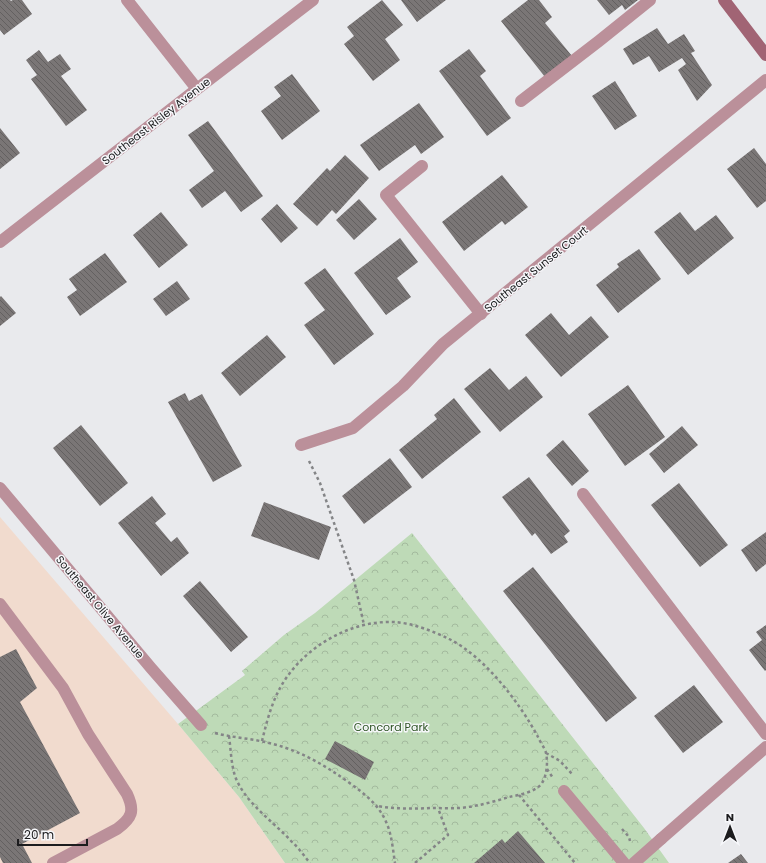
<svg xmlns="http://www.w3.org/2000/svg" width="766" height="863" viewBox="0 0 766 863" font-family="Poppins,sans-serif">
	<style>
		.commercial { fill: #f1dbce }
		.park { fill: url(#park-crowns) }
		.building { fill: url(#building-back-hatch) }
		.lines { fill: none; stroke-linecap: round; stroke-linejoin: round }
		.path { stroke: #848587; stroke-width: 2.5; stroke-dasharray: 3 3; stroke-linecap: butt }
		.lane { stroke: #bb909a; stroke-width: 12 }
		.street { stroke: #bb909a; stroke-width: 12 }
		.secondary { stroke: #a16474; stroke-width: 12 }
		.labels { text-anchor: middle; dominant-baseline: central; stroke-width: 3; stroke-linejoin: round; paint-order: stroke }
		.street-label { font-size: 11px; fill: #1c1c1e; stroke: #f6f7fa }
		.park-label { font-size: 11px; fill: #2e5424; stroke: #f6f7fa }
	</style>
	<defs>
		<pattern id="park-crowns" width="20" height="18" patternUnits="userSpaceOnUse"><rect width="20" height="18" fill="#bedab7"/><path d="M2 6a3 3 0 1 1 6 0M12 15a3 3 0 1 1 6 0" fill="none" stroke="#a3ba9d"/></pattern>
		<pattern id="building-back-hatch" width="6" height="6" patternUnits="userSpaceOnUse"><rect width="6" height="6" fill="#7a7676"/><path d="M-1 5l2 2M0 0l6 6M5-1l2 2" fill="none" stroke="#636060"/></pattern>
	</defs>
	<rect width="100%" height="100%" fill="#e9eaed"/>
	<path class="commercial" d="M0,517l178,207 61,73 46,66h-285z"/>
	<path class="park" d="M412,533l232,295 25,35h-384l-46,-66 -61,-73 67,-49 -3,-4 42,-36 31,-22z"/>
	<path class="building" d="M0,0h10l1,1 2,-1h9l10,14 -28,21 -4,-5z
		M382,0l21,25 -18,14 15,21 -27,21 -29,-37 10,-8 -7,-9z
		M401,0h45l-29,22z
		M528,0h11l13,17 -7,6 27,33 -27,21 -44,-56z
		M597,0h41l-13,10 -3,-5 -13,10z
		M657,28l11,16 16,-10 11,17 -4,2 21,32 -15,16 -19,-31 8,-6 -4,-6 -23,14 -10,-16 -16,9 -10,-16z
		M469,49l17,22 -6,5 31,42 -24,18 -48,-65z
		M39,50l9,12 12,-8 11,15 -10,7 26,34 -21,16 -35,-47 6,-4 -11,-15z
		M292,74l28,37 -38,29 -21,-29 20,-15 -7,-9z
		M615,81l22,35 -22,14 -23,-34z
		M419,103l25,34 -23,17 -6,-9 -36,26 -19,-26z
		M208,121l55,75 -22,16 -16,-21 -23,17 -13,-18 25,-19 -26,-36z
		M0,128l20,25 -20,16z
		M754,148l12,16v37l-9,7 -30,-39z
		M345,155l24,23 -33,36 -4,-4 -15,16 -24,-22 34,-36 3,3z
		M502,175l26,32 -23,18 -3,-4 -38,30 -22,-29z
		M359,199l18,20 -23,21 -18,-20z
		M277,204l21,24 -17,15 -20,-24z
		M161,212l27,33 -29,23 -26,-33z
		M680,212l15,19 21,-16 18,23 -46,37 -34,-43z
		M400,238l18,24 -21,16 14,19 -25,18 -32,-42z
		M639,249l22,30 -43,34 -22,-28 23,-18 -2,-3z
		M105,253l22,29 -47,34 -13,-19 10,-7 -8,-11z
		M325,268l49,66 -40,31 -30,-40 21,-15 -21,-27z
		M177,281l13,18 -24,17 -13,-17z
		M1,296l15,17 -16,13v-29z
		M551,313l18,22 22,-19 18,21 -48,40 -36,-42z
		M267,335l19,22 -46,39 -19,-23z
		M490,368l19,22 17,-14 17,21 -43,35 -36,-43z
		M628,385l37,52 -40,29 -37,-52z
		M185,393l4,8 13,-7 40,72 -29,16 -45,-80z
		M454,398l27,34 -59,47 -23,-29 38,-31 -3,-4z
		M81,425l47,58 -28,23 -47,-58z
		M682,426l16,19 -34,28 -15,-19z
		M563,440l26,31 -17,15 -26,-31z
		M390,458l22,29 -48,37 -22,-28z
		M529,477l41,54 -6,5 4,6 -17,12 -16,-21 -3,3 -30,-39z
		M679,483l49,62 -28,22 -49,-62z
		M152,496l14,18 -11,9 16,19 6,-5 12,16 -28,23 -43,-53z
		M264,502l67,25 -12,33 -68,-24z
		M766,532v32l-10,8 -15,-22z
		M533,567l104,131 -31,24 -103,-131z
		M200,581l48,56 -17,15 -48,-56z
		M766,625v45l-1,1 -16,-21 13,-10 -6,-8z
		M16,649l21,39 -17,14 60,111 -58,31 10,19h-29l-3,-6v-200z
		M694,685l29,37 -40,31 -29,-37z
		M335,741l39,21 -9,18 -40,-21z
		M518,831l27,32h-71l28,-24 3,4z
		M741,854l7,9h-20z"/>
	<g class="lines">
		<path class="path" d="M309,461l11,22 34,97 10,45
			M215,733c15,4 30,5 45,8 36,7 62,22 91,43 15,11 29,22 36,40 5,12 6,27 8,39
			M229,736c2,14 2,32 8,45 12,25 37,41 55,61 7,6 12,14 18,21
			M262,741c4,-16 8,-33 16,-49 20,-41 69,-72 116,-70 18,1 39,9 55,17 35,17 71,64 89,98 2,5 7,11 8,16 2,9 1,22 -4,30 -6,9 -23,12 -33,14 -13,4 -27,8 -41,10 -12,2 -25,1 -37,1 -18,1 -36,1 -54,-2
			M546,753l14,8 13,14
			M547,769l6,9
			M519,795l56,68
			M622,829l7,8 1,4
			M415,863l33,-28 -10,-27"/>
		<path class="lane" d="M521,101l78,-60 51,-41
			M422,166l-36,29 95,119
			M583,494l183,240
			M0,604l63,84 25,46 39,60c8,17 5,24 -10,35l-64,34
			M564,791l60,72
			M634,863l27,-24"/>
		<path class="street" d="M127,0l70,89
			M0,242l197,-153 116,-89
			M301,445l52,-17 50,-42 40,-42 323,-264
			M0,488l151,180 50,57
			M661,839l105,-92"/>
		<path class="secondary" d="M724,0l42,55"/>
	</g>
	<g class="labels">
		<g class="street-label">
			<text transform="translate(156 121) rotate(-38)">Southeast Risley Avenue</text>
			<text transform="translate(536 269) rotate(-39)">Southeast Sunset Court</text>
			<text transform="translate(100 607) rotate(50)">Southeast Olive Avenue</text>
		</g>
		<g class="park-label">
			<text x="391" y="727">Concord Park</text>
		</g>
	</g>
	<g transform="translate(730 827)" stroke="#f6f7fa" stroke-width="3" paint-order="stroke">
	<path d="M0-3L7 15L0 10L-7 15Z" fill="#1c1c1e"/>
	<text y="-6" font-size="11" font-weight="bold" text-anchor="middle" fill="#1c1c1e">N</text>
	</g>
	<path d="M18 839v6h69v-6" fill="none" stroke="#1c1c1e" stroke-width="2"/>
	<text x="24" y="839" font-size="12" fill="#1c1c1e" stroke="#f6f7fa" stroke-width="3" paint-order="stroke">20 m</text>
</svg>
